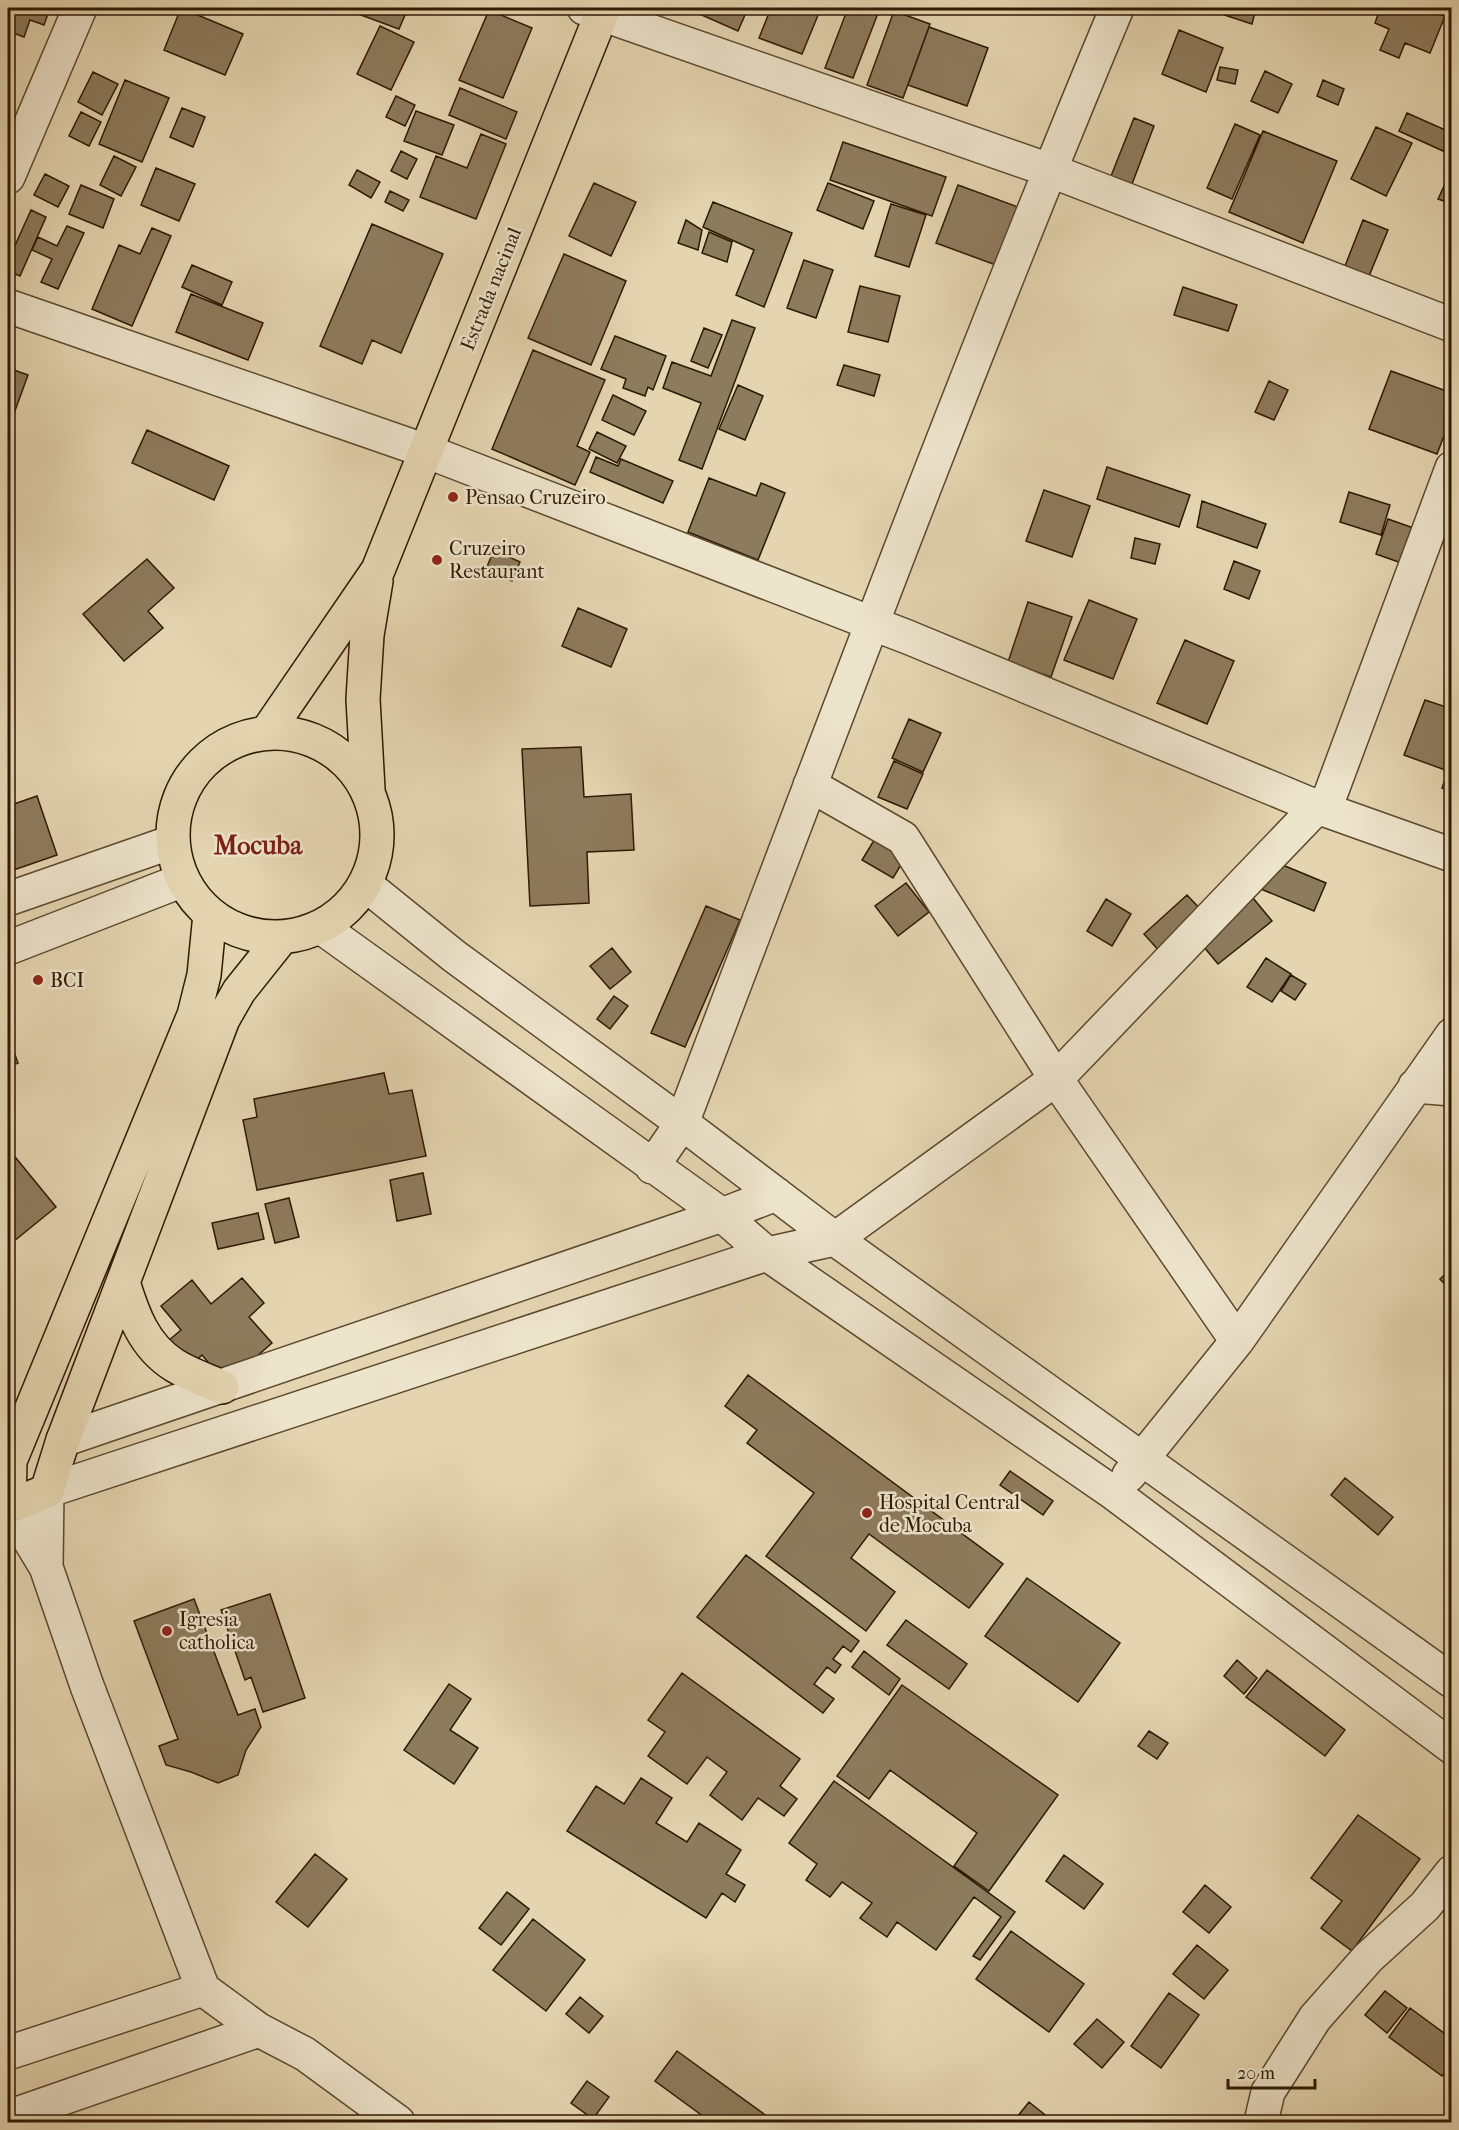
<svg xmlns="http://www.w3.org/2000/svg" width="1459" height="2130" viewBox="0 0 1459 2130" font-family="'IM FELL French Canon',serif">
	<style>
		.building { fill: #8d7b5d; stroke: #2f1903; stroke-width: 1.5 }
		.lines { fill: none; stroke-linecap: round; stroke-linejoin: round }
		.minor-casing { stroke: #5c482e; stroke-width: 36 }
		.highway-casing { stroke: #2f1903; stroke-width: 36 }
		.minor { stroke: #ede4cc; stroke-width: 33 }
		.highway { stroke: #e4d5b0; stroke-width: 33 }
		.poi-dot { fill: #8f2418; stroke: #ede4cc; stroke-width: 2 }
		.labels { text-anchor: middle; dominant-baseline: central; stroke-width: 5; stroke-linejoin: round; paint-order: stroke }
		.street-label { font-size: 20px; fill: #2f1903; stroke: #ede4cc }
		.poi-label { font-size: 20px; fill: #2f1903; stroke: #ede4cc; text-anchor: start }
		.district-label { font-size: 26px; font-weight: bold; fill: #7a1f14; stroke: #ede4cc }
	</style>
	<rect width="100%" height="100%" fill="#e4d5b0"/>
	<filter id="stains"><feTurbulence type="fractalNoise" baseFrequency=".00333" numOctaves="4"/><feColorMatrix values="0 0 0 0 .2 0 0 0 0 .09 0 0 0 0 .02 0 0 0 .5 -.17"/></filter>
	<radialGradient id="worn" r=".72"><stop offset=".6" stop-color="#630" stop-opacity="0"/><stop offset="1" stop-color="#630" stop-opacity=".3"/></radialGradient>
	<path class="building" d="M8,8h42l-6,17 -14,-5 -6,17 -16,-6z
		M181,8l62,26 -18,41 -61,-25z
		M342,8h66l-9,21z
		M686,8h62l-10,23z
		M771,8h50l-19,46 -43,-16z
		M848,8h32l-27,70 -28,-10z
		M1215,8h41l-4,16 -37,-12z
		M1396,8h27l22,8 -15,37 -25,-10 -6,15 -19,-8 9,-21 -14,-6 5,-14 13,5z
		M489,10l43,18 -29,70 -44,-18z
		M894,11l36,13 -27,74 -36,-13z
		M380,26l34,16 -23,48 -34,-16z
		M929,27l59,21 -21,58 -59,-21z
		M1179,30l44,18 -17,44 -44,-18z
		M1220,67l18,3 -3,14 -18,-4z
		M1265,71l27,13 -14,29 -27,-12z
		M93,72l25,12 -16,31 -24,-13z
		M125,80l44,18 -27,64 -43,-18z
		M1323,80l21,9 -6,16 -21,-9z
		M460,88l57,24 -11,27 -57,-24z
		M396,96l19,9 -10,21 -19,-9z
		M182,108l23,9 -12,30 -23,-10z
		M416,111l38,14 -12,30 -38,-14z
		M81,112l20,10 -12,24 -20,-10z
		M1407,113l45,20v22l-53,-24z
		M1134,118l20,8 -22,58 -21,-8z
		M1235,124l25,11 -28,64 -25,-11z
		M1376,127l36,16 -26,53 -35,-17z
		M1263,131l74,30 -34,82 -74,-31z
		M481,134l25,10 -30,75 -56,-22 16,-41 31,12z
		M843,142l103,35 -14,39 -102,-36z
		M401,151l16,8 -10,20 -16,-8z
		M114,156l22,11 -15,29 -21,-11z
		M156,168l39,16 -16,37 -38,-16z
		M1452,169v35l-14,-5z
		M357,170l23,12 -9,16 -22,-13z
		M45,174l24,12 -11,21 -24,-12z
		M594,183l42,19 -25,54 -42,-20z
		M828,183l46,18 -11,28 -46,-19z
		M81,185l33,14 -11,29 -34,-14z
		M958,185l68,25 -22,58 -68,-25z
		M390,191l19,9 -6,11 -18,-9z
		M713,202l79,31 -28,74 -28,-12 18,-45 -51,-23z
		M891,204l35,11 -17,52 -34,-11z
		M31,210l15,7 -26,59 -12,-5v-10z
		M686,220l16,10 -4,20 -20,-7z
		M1363,220l25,10 -19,46 -24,-10z
		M372,224l71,30 -42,99 -29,-13 -10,24 -42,-18z
		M67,226l17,7 -26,56 -17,-7 11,-23 -20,-9 6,-13 19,9z
		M152,228l19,8 -39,90 -40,-17 27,-64 21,9z
		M709,232l23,10 -5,20 -25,-9z
		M564,254l62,27 -35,84 -63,-27z
		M804,260l29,10 -17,48 -29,-10z
		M192,265l40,17 -10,23 -40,-18z
		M860,286l40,10 -12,46 -40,-10z
		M1183,287l54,18 -9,26 -54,-16z
		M191,294l72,29 -15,37 -72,-28z
		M732,320l23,8 -53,141 -23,-9 22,-57 -38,-15 9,-26 39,14z
		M704,328l18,7 -14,33 -17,-7z
		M615,336l51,20 -13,34 -5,-3 -3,9 -22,-8 3,-9 -25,-10z
		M533,350l72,30 -28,66 13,6 -15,33 -83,-36z
		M844,365l36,10 -6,21 -37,-11z
		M8,368l20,7 -20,55z
		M1391,371l61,22v22l-15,39 -68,-25z
		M1269,381l19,9 -14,30 -19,-8z
		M738,385l25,11 -18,44 -26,-11z
		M613,395l33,16 -12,24 -32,-15z
		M147,430l82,36 -15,34 -82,-37z
		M597,432l29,14 -9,17 -28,-14z
		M596,457l22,9 3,-7 52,22 -10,22 -73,-31z
		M1107,467l83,28 -11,32 -82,-28z
		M709,478l47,18 5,-13 24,10 -27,67 -70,-28z
		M1044,490l46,16 -18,51 -46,-16z
		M1349,492l41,13 -9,30 -41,-13z
		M1202,501l64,23 -9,24 -60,-21z
		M1388,519l31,11 -12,35 -31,-11z
		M1135,538l25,6 -5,20 -24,-6z
		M494,550l26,12 -8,19 -26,-12z
		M147,559l27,29 -26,23 15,17 -39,33 -41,-47z
		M1234,561l26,10 -11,28 -25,-10z
		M1089,600l48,19 -24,60 -49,-19z
		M1028,602l44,15 -21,60 -43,-15z
		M578,608l49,21 -16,38 -49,-21z
		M1185,640l49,21 -27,63 -50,-21z
		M1425,700l27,9v83l-10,-4 6,-17 -44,-16z
		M909,719l32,14 -18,39 -31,-14z
		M581,747l3,50 47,-3 3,56 -47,2 2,51 -59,3 -8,-157z
		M894,761l29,13 -16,35 -29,-12z
		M37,796l20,59 -49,17v-66z
		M876,837l31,18 -14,23 -31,-18z
		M1273,861l53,22 -12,28 -53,-22z
		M906,883l23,29 -31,24 -23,-30z
		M1187,895l17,18 -43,40 -17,-19z
		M1253,898l19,23 -54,43 -19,-23z
		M1106,899l25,15 -19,32 -25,-15z
		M706,906l34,14 -55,127 -34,-14z
		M612,948l19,24 -21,17 -20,-23z
		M1266,958l25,16 -19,28 -25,-15z
		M1291,975l15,9 -11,16 -14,-9z
		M614,996l14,10 -18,23 -13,-10z
		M8,1035l10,28 -10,4z
		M384,1073l5,21 23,-4 14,66 -169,34 -14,-70 14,-3 -3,-18z
		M11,1152l45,55 -48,39v-91z
		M423,1173l8,41 -34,7 -7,-41z
		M289,1198l10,39 -24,6 -10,-39z
		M258,1213l6,26 -46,10 -6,-26z
		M1452,1268v24l-12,-13z
		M242,1278l22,25 -15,14 23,26 -46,40 -24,-28 -12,11 -22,-25 13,-11 -20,-24 31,-26 19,24z
		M748,1375l255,189 -34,44 -100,-74 -18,24 44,34 -29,39 -100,-75 48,-63 -67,-50 10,-13 -32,-24z
		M1010,1471l43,30 -10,14 -43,-30z
		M1345,1478l48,39 -15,18 -47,-40z
		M746,1555l113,86 -8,11 -8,-6 -10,13 8,6 -6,8 -8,-6 -13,17 20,15 -11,14 -126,-96z
		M1027,1578l93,65 -42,59 -93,-66z
		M270,1594l35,104 -42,14 -12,-35 -6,3 -24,-70z
		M194,1599l44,116 17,-6 6,18 -15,23 -8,25 -20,8 -27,-11 -25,-7 -7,-19 19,-7 -44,-118z
		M906,1620l61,44 -18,25 -62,-44z
		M864,1651l36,28 -11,16 -37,-28z
		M1237,1660l20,18 -13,16 -20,-18z
		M1267,1670l78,60 -20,26 -79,-59z
		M682,1673l118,86 -20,27 17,13 -13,17 -26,-18 -16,22 -32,-25 17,-23 -20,-15 -20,27 -39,-28 17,-24 -17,-12z
		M449,1684l22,15 -21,31 28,18 -24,36 -50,-34z
		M902,1685l156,110 -69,96 -35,-25 23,-33 -87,-63 -21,29 -32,-23z
		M1149,1731l19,12 -11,16 -19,-13z
		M641,1778l31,20 -16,25 31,19 12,-19 42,27 -15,24 19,11 -10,17 -13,-9 -16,25 -139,-87 29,-45 28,18z
		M834,1781l181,131 -35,48 -7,-4 28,-39 -27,-20 -38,53 -39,-28 -10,15 -27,-19 12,-15 -30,-21 -12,15 -24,-17 11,-16 -28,-21z
		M1358,1815l62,44 -68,92 -31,-23 21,-27 -31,-23z
		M315,1854l32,25 -39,48 -32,-25z
		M1064,1855l39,29 -19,25 -38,-28z
		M1205,1885l26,22 -22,26 -26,-21z
		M507,1892l22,17 -28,36 -22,-17z
		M533,1919l52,41 -39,51 -53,-41z
		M1011,1931l73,53 -35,48 -73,-53z
		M1197,1945l31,25 -24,29 -31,-25z
		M1385,1991l22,17 -20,25 -22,-18z
		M1169,1993l30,22 -38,53 -30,-22z
		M580,1997l23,19 -14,17 -23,-19z
		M1410,2008l42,31v25l-10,12 -53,-39z
		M1097,2019l27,23 -22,26 -28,-24z
		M677,2051l98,71h-64l-56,-41z
		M587,2081l22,16 -16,22 -22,-16z
		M1029,2102l25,20h-41z"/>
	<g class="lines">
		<defs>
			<path id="minor" d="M584,8l465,162 403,155
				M8,177l72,-169
				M8,306l418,145 484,187 407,169 135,48
				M810,785l93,53 153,241 181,262
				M1325,809l127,-341
				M366,885l88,71 228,167 153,116 617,442
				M8,899l164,-57
				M321,927l401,288 45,39 348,240 337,253
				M8,948l175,-68
				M1415,1086l37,3
				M652,1167l30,-44c142,-373 281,-747 435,-1115
				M63,1440l659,-225 54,-21
				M1129,1475l108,-134 215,-306
				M9,1506l37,61 41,119 116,303 56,41 46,24 93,68
				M46,1567l1,-76 720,-237 68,-15 221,-160 261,-272
				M8,2053l195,-64
				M8,2117l251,-87
				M1261,2122l7,-30 47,-74 53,-60 57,-52 27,-34"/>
			<path id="highway" d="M267,732l111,-162 226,-562
				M173 835a102 102 0 1 1 204 0a102 102 0 1 1-204 0Z
				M368,789l-5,-90 4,-64 9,-54
				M123,1282c10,33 21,64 51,83 14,9 32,15 48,22
				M9,1506l1,-45 184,-446 10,-40 6,-61
				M8,1507l39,-16 16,-51 160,-421 16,-28 43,-54"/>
		</defs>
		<use href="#minor" class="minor-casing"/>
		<use href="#highway" class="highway-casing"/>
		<use href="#minor" class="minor"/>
		<use href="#highway" class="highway"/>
	</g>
	<g class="poi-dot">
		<circle cx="453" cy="497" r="6"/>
		<circle cx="437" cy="560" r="6"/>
		<circle cx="38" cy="980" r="6"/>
		<circle cx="867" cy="1513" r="6"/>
		<circle cx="167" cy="1631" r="6"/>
	</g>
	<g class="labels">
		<g class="street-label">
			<text transform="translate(491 289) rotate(-68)">Estrada nacinal</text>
		</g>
		<g class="poi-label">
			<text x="465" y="497">Pensao Cruzeiro</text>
			<text x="449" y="548">Cruzeiro<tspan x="449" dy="23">Restaurant</tspan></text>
			<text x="50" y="980">BCI</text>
			<text x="879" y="1502">Hospital Central<tspan x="879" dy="23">de Mocuba</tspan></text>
			<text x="179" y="1619">Igresia<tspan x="179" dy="23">catholica</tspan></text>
		</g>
		<g class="district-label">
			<text x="258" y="845">Mocuba</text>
		</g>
	</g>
	<rect width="1459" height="2130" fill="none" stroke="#e4d5b0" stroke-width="30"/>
	<rect x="9" y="9" width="1441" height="2112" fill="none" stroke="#2f1903" stroke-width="3"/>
	<rect x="15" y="15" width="1429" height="2100" fill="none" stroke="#2f1903" stroke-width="1.5"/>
	<path d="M1228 2079v9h87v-9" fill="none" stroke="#2f1903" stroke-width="3"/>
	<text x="1237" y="2079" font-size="18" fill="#2f1903" stroke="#ede4cc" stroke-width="4.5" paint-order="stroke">20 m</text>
	<rect width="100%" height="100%" filter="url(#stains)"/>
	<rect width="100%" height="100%" fill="url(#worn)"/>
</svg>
